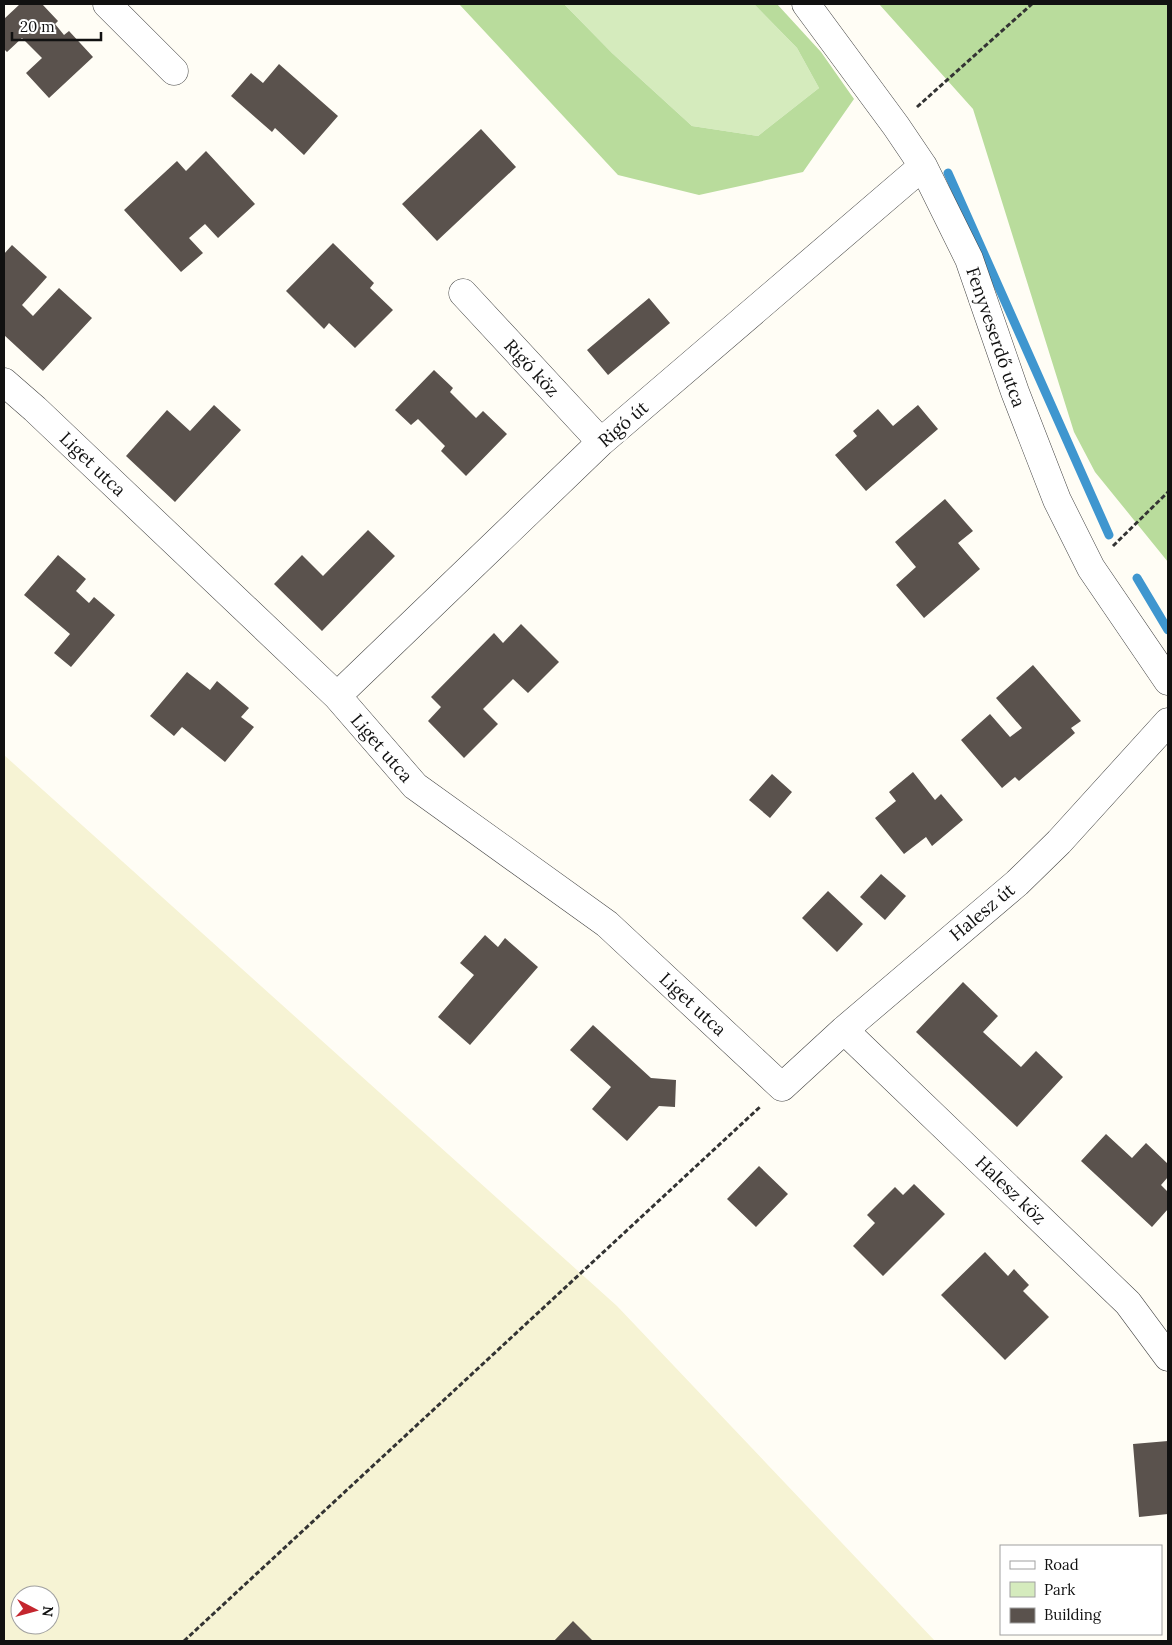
<svg xmlns="http://www.w3.org/2000/svg" width="1172" height="1645" viewBox="0 0 1172 1645" font-family="Lora,serif">
	<style>
		.farmland { fill: #f6f3d4; fill-rule: evenodd }
		.green { fill: #d5ebbd }
		.forest { fill: #b9dc9c }
		.lines { fill: none; stroke-linecap: round; stroke-linejoin: round }
		.stream { stroke: #3f96cf; stroke-width: 9 }
		.building { fill: #5a524d }
		.minor-casing { stroke: #444; stroke-width: 29 }
		.path { stroke: #333; stroke-width: 3; stroke-dasharray: 5 2.5; stroke-linecap: butt }
		.minor { stroke: #fff; stroke-width: 28 }
		.labels { text-anchor: middle; dominant-baseline: central; stroke-width: 5; stroke-linejoin: round; paint-order: stroke }
		.street-label { font-size: 18px; fill: #111; stroke: #fff }
	</style>
	<rect width="100%" height="100%" fill="#fffdf5"/>
	<path class="farmland" d="M4,755l613,551 318,335h-931zM20,1595h30v30h-30z"/>
	<path class="green" d="M564,4h190l43,44 22,40 -61,48 -66,-10 -80,-73z"/>
	<path class="forest" d="M459,4h105l48,49 80,73 66,10 61,-48 -22,-40 -43,-44h23l44,48 33,47 -51,73 -104,23 -81,-20z
		M879,4h289v558l-73,-90 -21,-40 -101,-323z"/>
	<g class="lines">
		<path class="stream" d="M948,173l161,362
			M1137,578l31,52"/>
	</g>
	<path class="building" d="M20,4h22l16,17 -3,3 9,11 5,-4 24,26 -44,41 -23,-25 16,-15 -20,-20 -15,14 -3,-3v-30z
		M279,64l59,52 -34,39 -29,-27 -3,4 -41,-36 20,-23 12,10z
		M481,129l35,38 -79,74 -35,-37z
		M206,151l49,53 -37,34 -13,-14 -16,14 14,15 -22,19 -57,-62 53,-49 9,10z
		M333,243l41,40 -4,5 23,22 -38,38 -26,-25 -5,6 -38,-38z
		M12,245l35,32 -25,28 11,11 26,-28 33,30 -49,53 -39,-36v-81z
		M649,298l21,25 -62,52 -21,-25z
		M434,370l19,18 -3,4 26,26 7,-7 24,23 -41,42 -25,-25 4,-5 -27,-27 -7,6 -16,-15z
		M214,405l27,25 -66,72 -49,-46 41,-46 23,21z
		M918,405l20,24 -72,62 -31,-36 22,-19 -4,-5 25,-22 15,17z
		M945,499l28,32 -15,12 22,26 -56,49 -28,-33 20,-18 -21,-25z
		M368,530l27,26 -73,75 -48,-47 28,-29 21,21z
		M58,555l28,24 -10,12 13,12 5,-6 21,18 -44,52 -17,-14 16,-19 -46,-39z
		M521,624l38,38 -31,31 -15,-14 -30,30 15,15 -34,34 -36,-37 13,-14 -10,-10 63,-64 9,10z
		M1033,665l48,56 -10,7 4,5 -56,48 -4,-4 -13,11 -41,-48 29,-26 20,23 12,-9 -26,-30z
		M187,672l23,18 7,-9 32,27 -8,9 13,10 -29,35 -43,-35 -8,9 -24,-20z
		M913,772l22,28 6,-6 22,26 -31,26 -6,-9 -22,17 -29,-36 21,-17 -7,-9z
		M772,774l20,18 -22,26 -21,-18z
		M881,874l25,22 -21,24 -25,-23z
		M828,891l35,33 -26,28 -35,-34z
		M485,935l13,12 7,-9 33,29 -68,78 -32,-28 36,-42 -14,-12z
		M963,982l35,34 -15,16 38,35 15,-16 27,26 -46,50 -101,-95z
		M593,1025l58,53 25,2 -1,27 -16,-1 -32,35 -35,-32 19,-22 -41,-37z
		M1106,1134l26,24 14,-15 22,21v13l-7,8 7,7v17l-16,18 -71,-66z
		M759,1166l29,28 -32,33 -29,-28z
		M914,1184l31,30 -62,62 -30,-30 22,-23 -8,-8 28,-28 8,8z
		M985,1252l23,24 6,-7 15,16 -6,6 26,26 -44,43 -64,-65z
		M1168,1441v73l-29,3 -6,-73z
		M573,1621l20,20h-39z"/>
	<g class="lines">
		<defs>
			<path id="minor" d="M107,4l67,67
				M806,4l90,122 27,40 46,93 46,133 42,108 34,68 77,113
				M463,293l138,149
				M4,382l31,27 302,287 78,90 192,138 175,163 62,-57 173,-147 42,-41 109,-120
				M337,696l264,-254 322,-276
				M844,1030l284,273 40,54"/>
		</defs>
		<use href="#minor" class="minor-casing"/>
		<path class="path" d="M917,107l115,-103
			M1113,546l55,-54
			M184,1641l577,-535"/>
		<use href="#minor" class="minor"/>
	</g>
	<g class="labels">
		<g class="street-label">
			<text transform="translate(996 337) rotate(71)">Fenyveserdő utca</text>
			<text transform="translate(532 368) rotate(47)">Rigó köz</text>
			<text transform="translate(623 424) rotate(-41)">Rigó út</text>
			<text transform="translate(93 464) rotate(44)">Liget utca</text>
			<text transform="translate(382 748) rotate(49)">Liget utca</text>
			<text transform="translate(982 912) rotate(-40)">Halesz út</text>
			<text transform="translate(693 1004) rotate(43)">Liget utca</text>
			<text transform="translate(1011 1190) rotate(44)">Halesz köz</text>
		</g>
	</g>
	<rect width="1172" height="1645" fill="none" stroke="#111111" stroke-width="10"/>
	<rect x="1000" y="1545" width="162" height="90" fill="#ffffff" stroke="#a0a0a0"/>
	<rect x="1010" y="1561" width="25" height="8" fill="#ffffff" stroke="#a0a0a0"/>
	<text x="1044" y="1570" font-size="15" fill="#111111">Road</text>
	<rect x="1010" y="1582" width="25" height="15" fill="#d5ebbd" stroke="#a0a0a0"/>
	<text x="1044" y="1595" font-size="15" fill="#111111">Park</text>
	<rect x="1010" y="1608" width="25" height="15" fill="#5a524d" stroke="#a0a0a0"/>
	<text x="1044" y="1620" font-size="15" fill="#111111">Building</text>
	<g transform="translate(35 1610) rotate(96)"><circle r="24" fill="#ffffff" stroke="#a0a0a0"/>
	<path d="M0-4L9 19L0 12L-9 19Z" fill="#c4262e"/>
	<text y="-8" font-size="14" font-weight="bold" text-anchor="middle" fill="#111111">N</text>
	</g>
	<path d="M12 32v8h89v-8" fill="none" stroke="#111111" stroke-width="2.5"/>
	<text x="20" y="32" font-size="15" fill="#111111" stroke="#ffffff" stroke-width="4" paint-order="stroke">20 m</text>
</svg>
